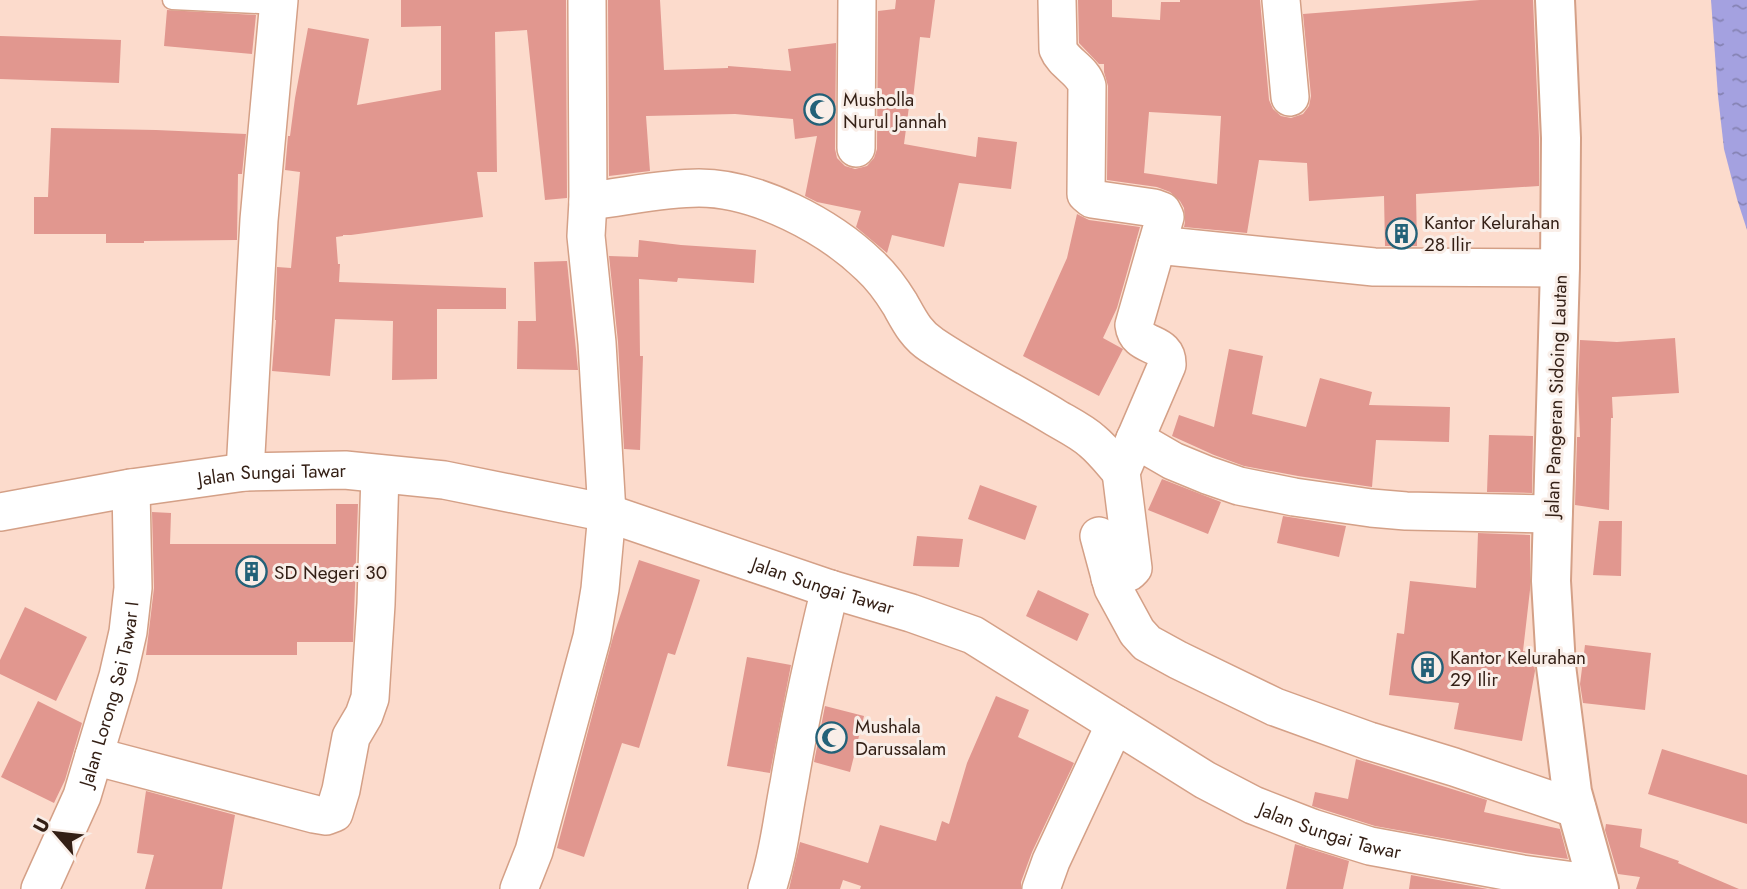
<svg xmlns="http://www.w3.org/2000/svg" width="1747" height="889" viewBox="0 0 1747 889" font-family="Jost,sans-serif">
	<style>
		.water { fill: url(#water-ripples) }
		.building { fill: #e1978f; fill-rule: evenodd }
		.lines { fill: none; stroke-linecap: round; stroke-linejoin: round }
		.service-casing { stroke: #d4a087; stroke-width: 21 }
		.minor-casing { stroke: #d4a087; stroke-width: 40 }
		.tertiary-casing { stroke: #d4a087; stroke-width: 42 }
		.service { stroke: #fff; stroke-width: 18 }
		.minor { stroke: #fff; stroke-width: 37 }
		.tertiary { stroke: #fff; stroke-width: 38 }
		.labels { text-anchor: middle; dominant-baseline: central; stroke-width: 6; stroke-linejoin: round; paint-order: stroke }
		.poi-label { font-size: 19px; fill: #331f15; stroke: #f9eee8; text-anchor: start }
		.street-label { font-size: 19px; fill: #331f15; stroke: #f9eee8 }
	</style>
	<defs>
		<pattern id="water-ripples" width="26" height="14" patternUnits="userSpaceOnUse" patternTransform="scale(1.75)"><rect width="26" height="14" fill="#a4a1e0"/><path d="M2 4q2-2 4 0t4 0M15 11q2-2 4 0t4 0" fill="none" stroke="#8683b4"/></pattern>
	</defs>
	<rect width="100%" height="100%" fill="#fcdbcc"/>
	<path class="water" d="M1711,0h36v230l-10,-31 -13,-50 -6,-53z"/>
	<path class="building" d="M401,0h165l1,198 -22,2 -18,-170 -32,2 2,140h-20l6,45 -132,18h-8v1l-7,1 2,27h2l-1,18 167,6v21h-69v70l-45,1 1,-59 -58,-2 -5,57 -58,-5 4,-51h-1l2,-53 14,1 9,-96 -15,-2 3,-34h2l5,-38 13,-70 61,11 -12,66 84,-15v-64l-40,1z
		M608,0h52l4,70 64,-2v-2l63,5 -3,-22 48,-6 -1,106 2,9 8,8 10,3 12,-3 7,-8 3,-9 1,-138 17,-2 1,-9h39l-5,38 -10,-1 -7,62h-3l-6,45 72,13 2,-20 39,5 -6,47 -52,-6 -15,64 -52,-12 -5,18 -31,-26 5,-16 -44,-9 -12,-6 12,-60 -22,3 -2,-20 -58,-5 -89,2 4,55 -41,5z
		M1078,0h34v17l48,3 1,-18h19v-2h80l9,100 4,9 8,7 10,2 12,-4 6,-8 2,-10 -8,-82 177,-14h53l6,138v48l-123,8 1,52h-32l-1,-50 -75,5 -2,-38 -48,-3 -12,73 -63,-6 1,-5 -1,-14 -4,-7 -10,-9 -13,-5 -50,-7 1,-94 -4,-14v-8h-5l-20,-21zM1149,112l72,4 -4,68 -73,-11z
		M167,10l89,5 -4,39 -88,-8z
		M0,36l121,4 -2,43 -119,-4z
		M51,128l105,2 90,4 -4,40h-4l-1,66 -93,1v2h-38v-9h-72v-37h14z
		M1077,214l12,6 51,7 -23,81 -14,30 20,11 -24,47 -76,-40 44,-98z
		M639,240l42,5 75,5 -2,33 -76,-5 -1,4 -38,-3 1,77h3l-3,94 -16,-1 -6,-107 -9,-86 29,1z
		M567,261l11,109 -61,-1 1,-48h18l-2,-59z
		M1675,338l4,55 -67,4 1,21h-2l-2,92 -34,-5 2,-68h3l-2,-48 2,-49 37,2z
		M1229,349l34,7 -11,58 54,13 14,-49 52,14 -3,13 81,2 -1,35 -73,-2 -4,47 -74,-11 -54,-10 -30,-11 -42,-19 7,-21 35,12z
		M1489,435l44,1 -1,57 -45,-1z
		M1162,479l59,23 -13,32 -60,-24z
		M980,485l57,21 -12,34 -57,-21z
		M336,504h22l-5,138h-56v13h-151l8,-67 -2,-76 19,1 -1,31h166z
		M1283,516l63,10 -7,31 -62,-14z
		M1599,521h23l-1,55 -28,-1z
		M1478,533l52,2v55l-7,61 10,2 2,18 -13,70 -68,-12 5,-26 -70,-8 8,-62 7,1 6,-53 66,7z
		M917,536l46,3 -4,28 -46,-1z
		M639,560l61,20 -25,75 -7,-2 -29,95 -17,-5 -38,114 -27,-9 56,-211z
		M1038,590l51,24 -12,27 -51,-25z
		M25,607l62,30 -31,64 -56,-27v-14z
		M1585,645l66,8 -6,57 -62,-7 -3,-19z
		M747,657l44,8 -21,108 -43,-7z
		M996,696l33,14 -11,27 56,26 -42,89 -11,30v7h-161l1,-3 -18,-6 -3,9h-51l11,-47 68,21 12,-38 56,16 6,-20 7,3 18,-61z
		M38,701l44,22 -17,57 -11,23 -53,-26z
		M825,706l39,10 -14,56 -36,-10z
		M1662,749l85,26v49l-99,-30z
		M1356,759l131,41 -3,12 76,17 8,30 -43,-6 -150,-27 -63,-20 3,-14 33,7z
		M146,791l89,24 -13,74h-77l9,-34 -17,-2z
		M1606,824l36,5 -2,18 39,14 -1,2 61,26h-103l4,-12 -22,-3 -13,-44z
		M1295,844l54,17 -6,28h-57z
		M1411,875l77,14h-79z"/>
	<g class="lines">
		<defs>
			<path id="service" d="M172,0l107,5"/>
			<g id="minor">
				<path d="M1057,0l1,49c6,15 25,21 29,37l-1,108 6,5 62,9 8,3 3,6 -31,108c3,25 34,14 33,40l-46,107 12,96 -4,4 -19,6"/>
				<path d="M1281,0l9,97"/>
				<path d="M856,148l1,-148"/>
				<path d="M588,201c37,-4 74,-13 111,-13 58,0 130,38 171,78 11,10 22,25 30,38 9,16 16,31 32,41 40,27 83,48 124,73 12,7 26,14 36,23 11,9 20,21 29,31"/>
				<path d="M1157,245l217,22 186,1"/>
				<path d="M1135,439l38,22 34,14 32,11 55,11 77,11 35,3 147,3"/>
				<path d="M245,472l14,-252 20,-220"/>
				<path id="s1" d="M0,512l131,-24 114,-16 100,-2 99,10 163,33 223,76 81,24 62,22 232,145 48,25 59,23 58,18 152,28 75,10"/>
				<path d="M1099,536l14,52 24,44 10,11 31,17 97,47 94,34 85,26 123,42"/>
				<path d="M94,756l220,58 12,2 8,-3 7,-23 10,-53 13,-22 6,-17 6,-94 4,-130"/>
				<path id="s2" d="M40,889l42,-93 36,-120 10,-44 5,-44 -2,-100"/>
				<path d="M519,889l15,-38 58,-214 8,-48 7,-76 -10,-170 -11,-107 2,-35 -1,-201"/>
				<path d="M767,889c12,-35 15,-70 22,-105 11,-66 25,-130 41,-195"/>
				<path d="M1041,889l10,-28 64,-137"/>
			</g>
			<path id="tertiary" d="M1555,0l6,138 -1,130 -9,313 5,85 16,126 27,97"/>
		</defs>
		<use href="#service" class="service-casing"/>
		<use href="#minor" class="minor-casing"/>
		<use href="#tertiary" class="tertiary-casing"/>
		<use href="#service" class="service"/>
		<use href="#minor" class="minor"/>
		<use href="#tertiary" class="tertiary"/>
	</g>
	<defs>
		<symbol id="mosque-ring" viewBox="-11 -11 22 22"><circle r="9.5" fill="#f9eee8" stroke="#236178" stroke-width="1.5"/><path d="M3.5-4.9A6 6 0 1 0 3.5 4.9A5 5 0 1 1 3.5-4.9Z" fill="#236178"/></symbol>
		<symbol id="building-ring" viewBox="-11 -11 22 22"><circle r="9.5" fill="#f9eee8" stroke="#236178" stroke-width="1.5"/><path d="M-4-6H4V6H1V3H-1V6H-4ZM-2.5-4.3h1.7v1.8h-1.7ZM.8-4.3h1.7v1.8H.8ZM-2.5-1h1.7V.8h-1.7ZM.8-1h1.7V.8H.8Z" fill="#236178"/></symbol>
	</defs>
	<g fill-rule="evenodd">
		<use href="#mosque-ring" x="802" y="92" width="35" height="35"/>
		<use href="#building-ring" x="1384" y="216" width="35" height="35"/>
		<use href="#building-ring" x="234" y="554" width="35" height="35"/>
		<use href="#building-ring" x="1410" y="650" width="35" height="35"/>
		<use href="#mosque-ring" x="814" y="720" width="35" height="35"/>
	</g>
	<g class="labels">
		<g class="poi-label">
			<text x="843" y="99">Musholla<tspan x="843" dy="22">Nurul Jannah</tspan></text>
			<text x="1424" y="222">Kantor Kelurahan<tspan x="1424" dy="22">28 Ilir</tspan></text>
			<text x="274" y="572">SD Negeri 30</text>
			<text x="1450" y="657">Kantor Kelurahan<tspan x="1450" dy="22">29 Ilir</tspan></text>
			<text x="855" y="726">Mushala<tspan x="855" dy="22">Darussalam</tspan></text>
		</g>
		<g class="street-label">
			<text transform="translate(1556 396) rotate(-88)">Jalan Pangeran Sidoing Lautan</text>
			<text stroke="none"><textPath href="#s1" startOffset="275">Jalan Sungai Tawar</textPath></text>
			<text stroke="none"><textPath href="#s1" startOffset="842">Jalan Sungai Tawar</textPath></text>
			<text stroke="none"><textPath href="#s2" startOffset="208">Jalan Lorong Sei Tawar I</textPath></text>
			<text stroke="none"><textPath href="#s1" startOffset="1409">Jalan Sungai Tawar</textPath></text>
		</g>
	</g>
	<g transform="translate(56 833) rotate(298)" stroke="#f9eee8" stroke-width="5" paint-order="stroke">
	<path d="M0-5L12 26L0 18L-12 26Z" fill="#331f15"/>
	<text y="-10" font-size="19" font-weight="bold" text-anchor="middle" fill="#331f15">U</text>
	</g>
</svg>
